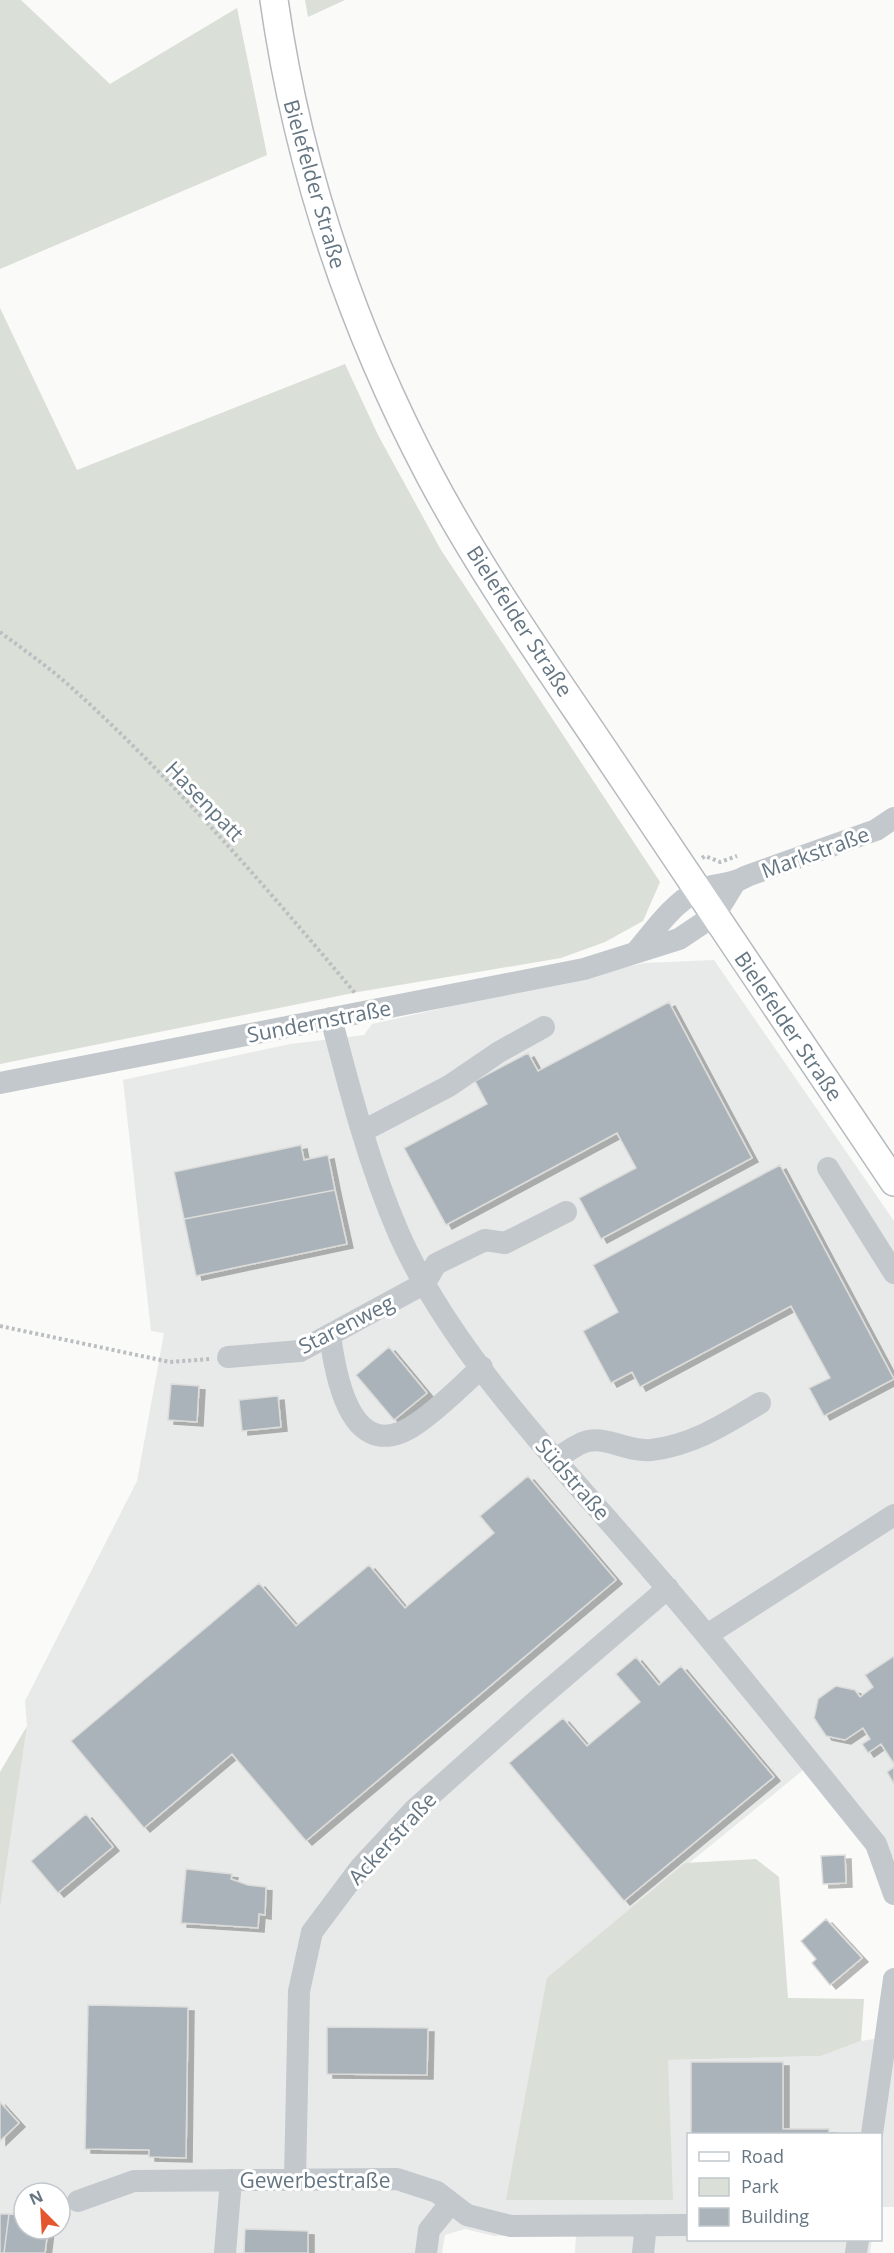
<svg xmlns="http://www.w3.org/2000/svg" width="894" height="2253" viewBox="0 0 894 2253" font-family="'Open Sans',sans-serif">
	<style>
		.built { fill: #e8e9e9; fill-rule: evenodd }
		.green { fill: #dadfd7 }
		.building { fill: #aab3b9; stroke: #dcdcda; stroke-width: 1.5; filter: url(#shadow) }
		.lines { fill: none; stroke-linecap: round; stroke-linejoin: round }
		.major-casing { stroke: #b5babe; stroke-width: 30 }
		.path { stroke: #bbbfc2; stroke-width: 4; stroke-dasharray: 3 3; stroke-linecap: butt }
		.minor { stroke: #c3c8cc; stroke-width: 22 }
		.major { stroke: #fff; stroke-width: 27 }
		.labels { text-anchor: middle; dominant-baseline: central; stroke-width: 6; stroke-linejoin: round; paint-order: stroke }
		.street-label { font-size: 21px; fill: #657683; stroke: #fff }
	</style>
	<defs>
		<filter id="shadow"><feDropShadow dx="6" dy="4" stdDeviation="0" flood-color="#0004"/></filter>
	</defs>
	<rect width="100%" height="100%" fill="#fafaf8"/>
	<path class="built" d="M714,960l180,261v639l-30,-47 -46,-55 -270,220 120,82 153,-4 40,-15 33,-5v171h-13l-1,-73h-192v106h184l-2,13h-295l1,-19 -82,2 -29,-7 -20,6 -3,18h-442v-344l27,-183 -2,-25 112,-220 27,-148 -13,-2 -28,-251 167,-36 74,-9 8,-11 272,-61zM24,2193h36v36h-36z"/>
	<path class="green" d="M0,0h21l89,84 127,-76 30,147 -267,114z
		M305,0h40l-37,17z
		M0,308l77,162 268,-106 33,71 63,115 219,332 -17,39 -38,21 -44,16 -203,34 -358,72z
		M27,1726l-27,183v-137z
		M756,1859l23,18 9,121 76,1 -3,42 -40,15 -153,4 5,140h-167l41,-222 138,-115z"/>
	<path class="building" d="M669,1002l83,156 -151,81 -22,-41 57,-30 -19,-35 -171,92 -42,-77 83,-44 -12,-23 53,-28 10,18z
		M301,1145l3,15 24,-5 7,35 -151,29 -10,-47z
		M780,1165l114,214 -70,37 -15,-28 21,-10 -39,-72 -151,81 -8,-15 -21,11 -28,-52 35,-19 -25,-47z
		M335,1190l12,54 -151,32 -12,-57z
		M389,1347l38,46 -33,27 -38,-45z
		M171,1384l28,2 -2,36 -29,-2z
		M278,1396l3,31 -39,4 -3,-31z
		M528,1476l88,104 -310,261 -74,-87 -88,74 -73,-87 188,-158 37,43 73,-61 36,43 89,-75 -14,-17z
		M894,1656v108l-13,-20 -13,9 -6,-9 8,-5 -7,-11 -18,12 -19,-4 -12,-18 4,-19 18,-13 19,4 5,7 13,-10 -8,-12z
		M636,1657l23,28 22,-19 93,111 -150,124 -115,-138 54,-45 24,28 53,-44 -24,-28z
		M894,1767v17l-7,-12z
		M86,1814l27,33 -55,46 -27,-32z
		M845,1855l1,28 -23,1 -2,-28z
		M186,1869l46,5 -1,5 17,6 18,2 -1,28 -6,-1 -1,14 -77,-5z
		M826,1919l36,39 -32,27 -18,-22 4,-4 -15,-18z
		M88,2005l100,2 -2,151 -37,-1v-7l-64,-1z
		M327,2027l101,1 -1,47 -100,-1z
		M691,2062h92v67h46v5h-138z
		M0,2102l19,21 -19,18z
		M0,2214h9l-5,39h-4z
		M9,2214l15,1v14h24l-3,24h-41z
		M245,2229l63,2v22h-64z"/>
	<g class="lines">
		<defs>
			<path id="major" d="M274,0c24,168 76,324 155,474 56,106 127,204 193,303 91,135 182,270 272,405"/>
		</defs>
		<use href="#major" class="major-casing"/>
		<path class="path" d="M0,632c24,18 50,36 72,56 103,93 194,199 283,305
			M702,858l3,-2 15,6 17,-6
			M0,1326l170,36 40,-3"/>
		<path class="minor" d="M636,952c18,-21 36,-48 61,-61 14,-8 32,-4 50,-15l129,-46 18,-12
			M331,1018c19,73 38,147 68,216 53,120 165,234 250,333 78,90 152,184 227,277l18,50
			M0,1083l584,-114 95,-30 36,-24 19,-31
			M363,1131l86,-45 50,-34 45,-25
			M828,1168l66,105
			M330,1335c6,46 23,135 89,87 23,-16 43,-37 63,-55
			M228,1357l72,-6 125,-68 11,-19 49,-24 20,3 61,-31
			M556,1459c9,-6 22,-16 32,-18 21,-4 40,11 63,9 42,-5 74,-26 109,-47
			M707,1635l187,-120
			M872,2134l22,-155
			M295,2180l4,-189 13,-59 48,-64 54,-58 121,-108 133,-114
			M78,2201l56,-20 263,-2 40,13 30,23 44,11 177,-1
			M225,2253l6,-73
			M426,2253l3,-23 21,-26
			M643,2253l3,-28
			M856,2253l2,-13"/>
		<use href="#major" class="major"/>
	</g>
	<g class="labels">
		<g class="street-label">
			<text transform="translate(315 184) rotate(74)">Bielefelder Straße</text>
			<text transform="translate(520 621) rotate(57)">Bielefelder Straße</text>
			<text transform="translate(205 801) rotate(46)">Hasenpatt</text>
			<text transform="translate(815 852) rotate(-20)">Markstraße</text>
			<text transform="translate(319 1021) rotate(-11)">Sundernstraße</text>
			<text transform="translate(789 1026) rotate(56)">Bielefelder Straße</text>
			<text transform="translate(346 1324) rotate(-27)">Starenweg</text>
			<text transform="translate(573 1479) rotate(49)">Südstraße</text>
			<text transform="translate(392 1838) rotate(-47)">Ackerstraße</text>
			<text x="315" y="2180">Gewerbestraße</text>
		</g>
	</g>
	<rect x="687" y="2133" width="195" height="108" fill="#ffffff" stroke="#c1c8cd" stroke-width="1.5"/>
	<rect x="699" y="2152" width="30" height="9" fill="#ffffff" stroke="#c1c8cd" stroke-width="1.5"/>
	<text x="741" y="2163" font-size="18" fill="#657683">Road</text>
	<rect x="699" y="2178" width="30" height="18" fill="#dadfd7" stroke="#c1c8cd" stroke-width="1.5"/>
	<text x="741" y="2193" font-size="18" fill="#657683">Park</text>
	<rect x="699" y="2208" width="30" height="18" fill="#aab3b9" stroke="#c1c8cd" stroke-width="1.5"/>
	<text x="741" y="2223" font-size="18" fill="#657683">Building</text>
	<g transform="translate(42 2211) rotate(336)"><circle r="28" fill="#ffffff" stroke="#c1c8cd" stroke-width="1.5"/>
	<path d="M0-4.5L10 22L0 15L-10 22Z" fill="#e4572e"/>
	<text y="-9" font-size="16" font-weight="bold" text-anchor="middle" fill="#657683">N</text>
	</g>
</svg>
